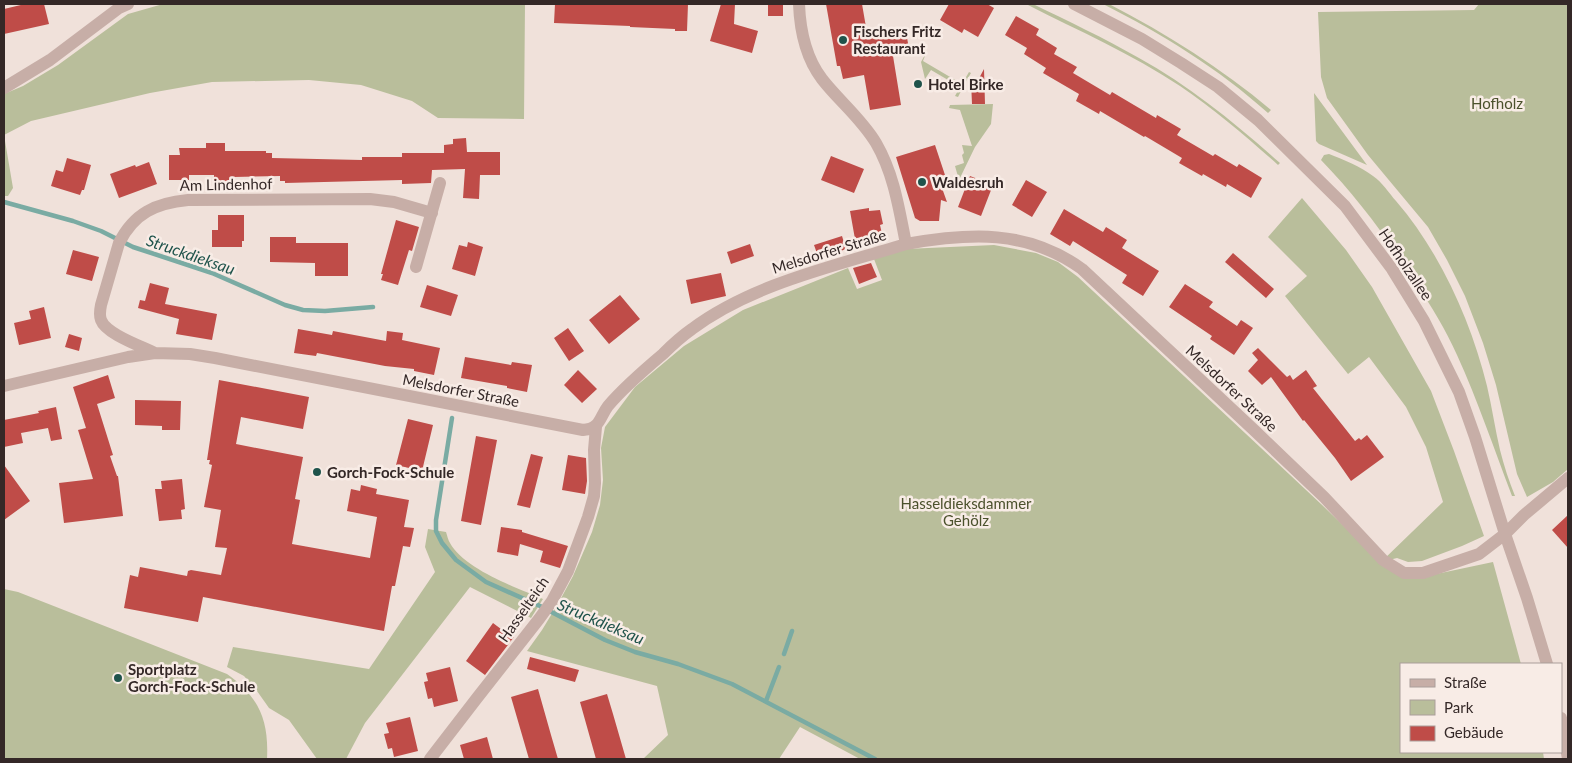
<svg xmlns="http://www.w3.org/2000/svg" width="1572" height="763" viewBox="0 0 1572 763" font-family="Lato,sans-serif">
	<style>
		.green { fill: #b9be9b }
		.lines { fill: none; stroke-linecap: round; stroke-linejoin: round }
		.stream { stroke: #7aaba3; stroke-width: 4.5 }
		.building { fill: #bf4c48 }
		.minor { stroke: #c7aea7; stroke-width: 12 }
		.poi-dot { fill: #1f534b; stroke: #f8ece6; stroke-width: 2 }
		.labels { text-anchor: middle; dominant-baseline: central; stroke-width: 5; stroke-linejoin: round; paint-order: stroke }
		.poi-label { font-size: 15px; font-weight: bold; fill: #342827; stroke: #f8ece6; text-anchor: start }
		.park-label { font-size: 15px; fill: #4b512c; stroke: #f8ece6 }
		.street-label { font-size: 15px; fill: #342827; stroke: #f8ece6 }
		.water-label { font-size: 16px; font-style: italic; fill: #1f534b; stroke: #f8ece6 }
	</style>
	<rect width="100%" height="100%" fill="#f0e1da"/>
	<path class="green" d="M163,4h362l-1,115 -86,-1 -26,-17 -51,-16 -52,-5 -97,2 -62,11 -119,28 -27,14 9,53 -5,8h-4v-102l19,-8 35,-21 70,-51z
		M1028,4h5c35,17 71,34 106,54 51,28 97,66 141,105l-2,2c-31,-28 -63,-55 -98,-79 -48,-32 -101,-55 -152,-81z
		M1103,4h6c58,30 112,64 162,106l-3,3c-50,-45 -106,-79 -165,-109z
		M1479,4h89v465l-15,13 -26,15 -10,-23 -21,-89 -13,-42 -18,-47 -18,-36 -19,-33 -60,-72 -41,-57 -6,-21 -3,-65 156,-2z
		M927,51l-4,10 39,23 7,-12 2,1 -7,12v6h-3l-3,6 -3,-1 5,-9 -29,-17 -6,9 -4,-17z
		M1314,93l53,72 -48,-21 -3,-3z
		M993,104l-2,20 -16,23 -16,33 -4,-14 9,-3 -2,-8 2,-2 -2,-8 10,1 -12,-36 -11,-2 1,-3z
		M1329,154c15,6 31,12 44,22 9,6 16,17 23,25 44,51 75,120 91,185 5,21 8,43 13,64 4,16 9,31 15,46h-3c-18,-47 -34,-95 -55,-141 -11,-25 -26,-49 -41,-72 -28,-44 -59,-86 -95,-123l3,-5z
		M1302,198l44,52 26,37 59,104 23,60 30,85 -22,10 -40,15 -14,1 -11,-4 -16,4 41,15 71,-15 28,102h-120v88h142l1,7h-684l-60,-32 -21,32h-136l25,-24 -11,-49 -130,-35 15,-21 17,-28 14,-26 19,-44 8,-27 3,-25 -2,-32 4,-21 30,-40 49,-41 59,-36 105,-42 9,21 25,-9 -8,-21 32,-10 88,-4 42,8 22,9 20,15 243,227 60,58 62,-60 -17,-55 -20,-40 -37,-50 -21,17 -63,-78 22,-20 -39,-39z
		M428,529l18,3c1,3 2,8 4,11 14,26 67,45 93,56l-12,19 -61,-31 -105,136 -19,36h-29l-28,-39 -20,-12 -12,-17 -13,-15 -17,-9 6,-20 136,22 66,-97 -10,-25z
		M4,589l14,3 209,82c32,23 42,46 40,85h-263z"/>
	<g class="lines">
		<path class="stream" d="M4,202l69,19 28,10 32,16 79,26 73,32 18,5 22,1 48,-4
			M452,418l-16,102v11l6,12 14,17 30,22 54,24 65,34 30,12 43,12 54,20 143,75
			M784,654l8,-23
			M766,701l13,-34"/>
	</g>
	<path class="building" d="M25,4h19l5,20 -45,10v-25z
		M555,4h133l-1,27h-12v-2l-45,-2v-1l-76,-3z
		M721,4h14l-1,20 24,7 -6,22 -42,-12z
		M768,4h15v12h-15z
		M826,4h36l5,29 38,-6 5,27 -17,2 8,49 -31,5 -6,-35 -21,4 -3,-13h-3z
		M949,4h38l7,4 -16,29 -14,-8 -2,4 -22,-13z
		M1016,16l23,13 -3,6 21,13 -3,6 23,13 -4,6 37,22 2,-3 44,26 1,-3 24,14 -4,6 36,21 2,-2 22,13 2,-3 23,14 -11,20 -24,-14 -1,3 -23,-13 -1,2 -23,-13 3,-5 -37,-22 -1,1 -44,-26 -1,3 -23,-13 3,-7 -36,-21 3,-5 -22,-14 3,-6 -22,-13z
		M984,69l1,35h-13l-1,-23 5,3z
		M466,138l1,14h33v23h-20l-1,24 -16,-1 2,-29 -33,1 -1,13 -29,1v-4l-117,3v-2h-5v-5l-46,1 -1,14h-19v-16h-25v5h-20v-25h11l-1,-7h27v-5h19v8h41v2h6v5l90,2v-3h40v-4h42v-8l9,-1v-5z
		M935,145l10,30 -7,2 9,25 -6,-2 -2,21h-19l-5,-3 -19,-61z
		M831,156l33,13 -10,24 -33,-13z
		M67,158l24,7 -7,25h-2l-2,5 -29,-9 5,-16 7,2z
		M149,162l8,22 -38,14 -9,-24 25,-9 1,2z
		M970,176l23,9 -12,31 -23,-9z
		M1026,180l21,12 -15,25 -20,-12z
		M869,208v3l11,-1 3,14 -3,1 2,9 -27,5 -5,-28z
		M1064,209l39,23 3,-5 21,13 -5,8 37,23 -16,25 -21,-13 5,-8 -54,-34 -3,5 -20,-12z
		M218,215h26v26h-2v6h-30v-17h6z
		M396,220l23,7 -7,24 -3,-1 -11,35 -17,-5 2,-6h-2z
		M842,236l4,13 -27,10 -5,-14z
		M270,237h26v6h52v33h-33v-13l-45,-1z
		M468,242l15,5 -8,29 -23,-7 7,-24 8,2z
		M750,244l4,12 -23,8 -4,-12z
		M73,250l26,7 -7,24 -26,-7z
		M1233,253l41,36 -8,9 -41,-36z
		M871,263l6,14 -18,7 -6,-16z
		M721,273l5,23 -35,8 -5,-24z
		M150,283l19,5 -4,16 52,10 -5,26 -36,-6 3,-15 -41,-11 2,-8 5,1z
		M1185,284l28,18 -4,5 28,19 4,-6 12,8 -19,27 -24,-16 2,-3 -43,-29z
		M427,285l31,10 -7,21 -31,-9z
		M620,295l20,24 -31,25 -20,-24z
		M44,307l7,31 -32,7 -5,-22 17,-4 -2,-8z
		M568,328l16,23 -15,10 -15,-23z
		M298,329l34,6 1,-4 53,10 1,-10 16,2 -1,7 38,8 -6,27 -20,-4v-2l-29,-3 -68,-13 -1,3 -22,-3z
		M69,334l13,4 -3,13 -14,-4z
		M1258,348l29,29 3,-2 3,5 13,-10 11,16 -4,2 42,53 4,-3 2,2 6,-5 17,22 -33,24 -16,-23 -31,-38 -1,1 -32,-44 -9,8 -14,-14 10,-11 -6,-7z
		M465,357l46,8 1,-3 20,3 -5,27 -20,-4v-2l-46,-8z
		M578,370l19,19 -15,14 -18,-18z
		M108,375l7,23 -18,6 16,51 -3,1 7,20h1l5,40 -59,7 -5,-40 34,-4 -15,-49 8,-2 -13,-41z
		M219,380l90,17 -6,32 -62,-12 -5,27 67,13 -8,42 5,1 -8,44 78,14 7,-41 -30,-6 4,-22 9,2 1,-6 16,4 -1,5 33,6 -5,27 10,1 -4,19 -7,-1 -8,40h-3l-8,45 -181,-34 -5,25 -74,-14 6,-33 8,2 2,-10 47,9 1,-5 3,-1 30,5 6,-27 -12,-1 6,-37 -17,-3 8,-42 -3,-1 1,-4h-3z
		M135,400l46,1 -1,29h-18v-4l-27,-1z
		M56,407l6,32 -11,2 -3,-13 -27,5 2,10 -19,4v-27l35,-7 -1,-2z
		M408,419l25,6 -11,46 -26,-6z
		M476,436l21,4 -16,85 -20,-4z
		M531,454l12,3 -13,51 -13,-3z
		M568,455l18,3 1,23 -2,13 -23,-4z
		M4,465l26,36 -26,19z
		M182,479l3,30 -4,1 1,9 -23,2 -4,-32h7l-1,-8z
		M1568,515v33l-16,-18z
		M501,527l21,3v2l46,14 -8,22 -20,-6 3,-11 -23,-7 -2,12 -21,-4z
		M493,623l12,9v3l9,2 -29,38 -19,-14z
		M530,657l49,13 -4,12 -48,-13z
		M450,667l8,34 -24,6 -2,-9 -4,1 -4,-17 4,-1 -2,-8z
		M538,689l13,46 7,24h-29l-18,-62z
		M607,694l6,20 13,45h-30l-16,-57z
		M410,717l8,34 -24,6 -2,-9 -4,1 -4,-15 5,-1 -3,-10z
		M487,737l6,22h-29l-4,-14z"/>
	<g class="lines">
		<path class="minor" d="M799,4c1,26 7,54 23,75 17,22 39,39 54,64 18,31 23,66 30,101
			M1074,4l68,35 39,24 37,24 40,33 87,86 47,63 32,52 35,71 16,45 30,97 22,64 20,66
			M4,88l46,-28 69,-52 9,-4
			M416,267l24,-84
			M155,353c-14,-7 -49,-19 -54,-33 -2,-5 -1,-10 0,-15l18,-62c15,-30 37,-40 69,-43l182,-1 24,3 38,11
			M4,386l124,-29 27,-4 35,1 25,4 368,72c18,-2 16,-12 25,-24 16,-19 36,-36 55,-52 9,-9 19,-18 29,-25 60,-45 143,-63 214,-85 63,-11 121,-15 176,25l173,162 69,66 59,63 21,13h19l56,-19 26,-20 19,-19 44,-37
			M1561,718l7,41
			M430,759l47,-61 62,-79 13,-18 16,-30 20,-54 6,-21 1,-13 -1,-33 2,-23"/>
	</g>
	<g class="poi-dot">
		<circle cx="843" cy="40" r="5"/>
		<circle cx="918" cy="84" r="5"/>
		<circle cx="922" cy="182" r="5"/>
		<circle cx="317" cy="472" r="5"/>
		<circle cx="118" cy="678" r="5"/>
	</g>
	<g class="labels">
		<g class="poi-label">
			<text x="853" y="31">Fischers Fritz<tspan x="853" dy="17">Restaurant</tspan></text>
			<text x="928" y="84">Hotel Birke</text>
			<text x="932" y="182">Waldesruh</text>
			<text x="327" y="472">Gorch-Fock-Schule</text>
			<text x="128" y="669">Sportplatz<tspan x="128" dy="17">Gorch-Fock-Schule</tspan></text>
		</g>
		<g class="park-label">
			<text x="1497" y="103">Hofholz</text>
			<text x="966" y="503">Hasseldieksdammer<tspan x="966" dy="17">Gehölz</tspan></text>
		</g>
		<g class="street-label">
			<text transform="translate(226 184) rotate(-1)">Am Lindenhof</text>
			<text transform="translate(829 251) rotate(-17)">Melsdorfer Straße</text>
			<text transform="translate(1406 264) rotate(56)">Hofholzallee</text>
			<text transform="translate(1232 388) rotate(43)">Melsdorfer Straße</text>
			<text transform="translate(461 390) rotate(11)">Melsdorfer Straße</text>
			<text transform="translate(523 609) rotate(-55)">Hasselteich</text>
		</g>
		<g class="water-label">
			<text transform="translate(191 254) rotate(19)">Struckdieksau</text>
			<text transform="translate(601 621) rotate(23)">Struckdieksau</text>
		</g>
	</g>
	<rect width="1572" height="763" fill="none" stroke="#342827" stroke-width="10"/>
	<rect x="1400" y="663" width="162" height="90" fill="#f8ece6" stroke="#aa9e9a"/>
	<rect x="1410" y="679" width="25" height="8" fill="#c7aea7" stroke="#aa9e9a"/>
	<text x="1444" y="688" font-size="15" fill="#342827">Straße</text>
	<rect x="1410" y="700" width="25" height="15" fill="#b9be9b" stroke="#aa9e9a"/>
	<text x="1444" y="713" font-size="15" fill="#342827">Park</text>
	<rect x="1410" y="726" width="25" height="15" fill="#bf4c48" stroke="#aa9e9a"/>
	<text x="1444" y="738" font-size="15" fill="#342827">Gebäude</text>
</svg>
